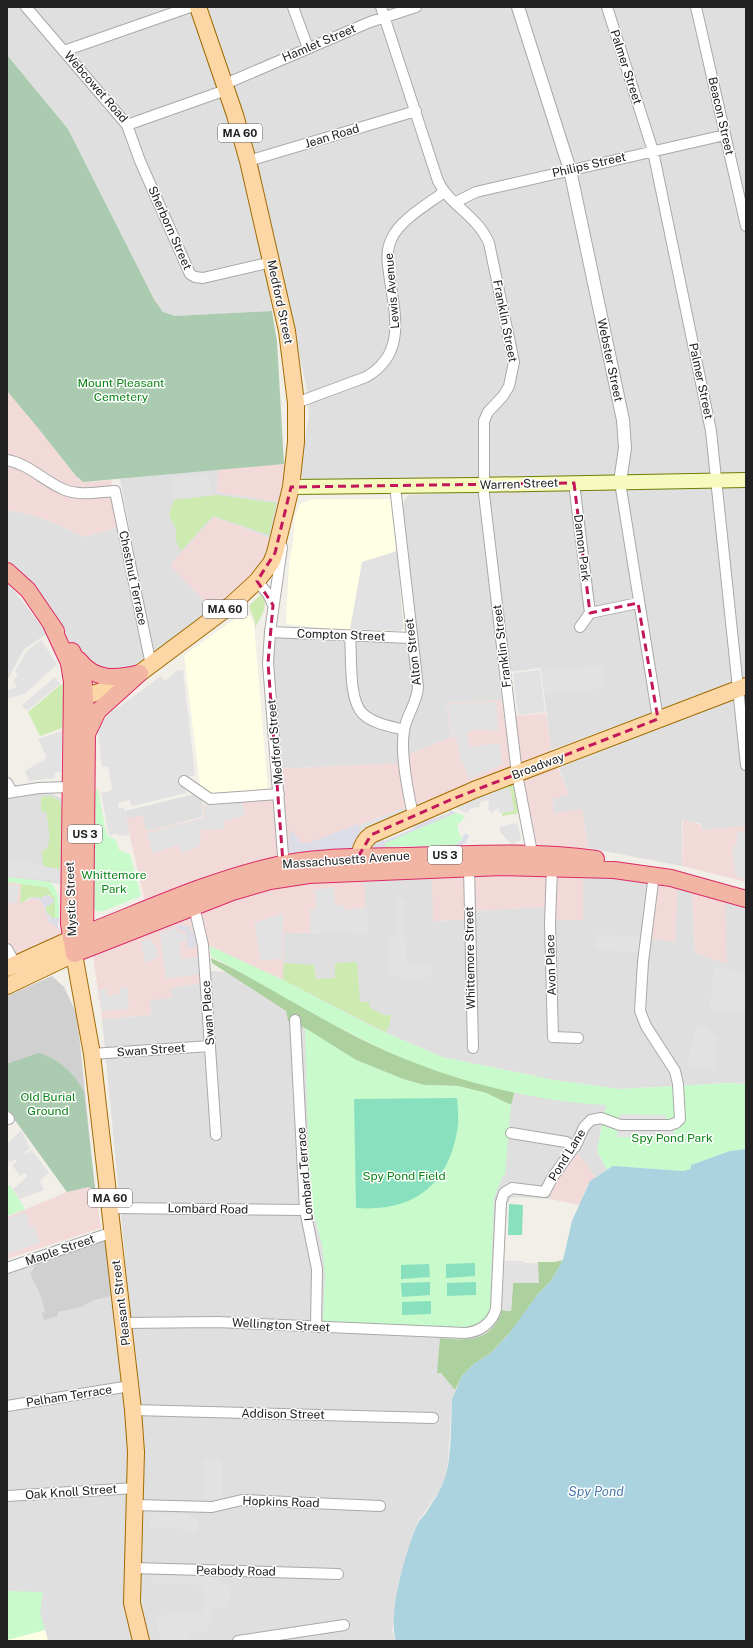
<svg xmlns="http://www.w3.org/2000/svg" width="753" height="1648" viewBox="0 0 753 1648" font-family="'Public Sans',sans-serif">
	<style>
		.residential { fill: #e0dfdf }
		.commercial { fill: #f2dad9 }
		.education { fill: #ffffe5 }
		.religious { fill: #d0d0d0 }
		.grass { fill: #cdebb0 }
		.forest { fill: #add19e }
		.cemetery { fill: #aacbaf }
		.park { fill: #c8facc }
		.pitch { fill: #88e0be }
		.parking { fill: #e2e2e2 }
		.plaza { fill: #dddde8 }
		.water { fill: #aad3df }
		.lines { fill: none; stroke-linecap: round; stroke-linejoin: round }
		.minor-casing { stroke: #a9a9a9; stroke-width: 12 }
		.tertiary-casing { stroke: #a9a9a9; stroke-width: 14 }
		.secondary-casing { stroke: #707d05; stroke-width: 16 }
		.primary-casing { stroke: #a06b00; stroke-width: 18 }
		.trunk-casing { stroke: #dc2a67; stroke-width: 18 }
		.minor { stroke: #fff; stroke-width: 10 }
		.tertiary { stroke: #fff; stroke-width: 12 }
		.secondary { stroke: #f7fabf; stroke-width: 14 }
		.primary { stroke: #fcd6a4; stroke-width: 16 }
		.trunk { stroke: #f2b4a3; stroke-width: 16 }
		.marked { fill: none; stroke: #c2185b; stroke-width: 3; stroke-dasharray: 8 5; stroke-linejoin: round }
		.labels { text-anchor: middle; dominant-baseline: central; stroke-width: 3; stroke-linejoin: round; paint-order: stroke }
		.shield { fill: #fff; stroke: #646464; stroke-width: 1 }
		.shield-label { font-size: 11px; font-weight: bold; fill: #222 }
		.street-label { font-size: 12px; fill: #222; stroke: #fff }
		.park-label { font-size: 12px; fill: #0c8416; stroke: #fff }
		.water-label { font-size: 13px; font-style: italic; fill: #4a7aab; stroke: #fff }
	</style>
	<rect width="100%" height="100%" fill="#f2efe9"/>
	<path class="residential" d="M7,7h184l46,134 26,107 9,63 -97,5 -8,-1 -8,-7 -91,-179 -61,-74z
		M204,7h542v467l-441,8 -6,-10 10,-58 -2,-24 -24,-108z
		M218,469l-1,23 65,10 -8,38 -60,-23 -44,48 42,44 -56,41 -2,-1 -12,-53 -22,-117z
		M746,483v194l-195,73 -10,-82 -42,5 3,27 -55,3 4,34 -46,19 -4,7 -125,6 -7,-105 7,-27 139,4 -12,-138 5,-8 186,-11z
		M7,510l22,4 26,9 29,14 35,-10 26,131 -17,12 -21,6 -29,-22 -41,-64 -30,-30z
		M7,583l14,16 26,35 -23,15 -17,32z
		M746,694v132l-45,4 1,-6 -20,-4v46l-94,-18 -6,-39 -28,4 -2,-14 17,-4 -10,-27z
		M7,777l11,18 31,-3 14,7 -1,85 -55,-7z
		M199,793l4,11 -1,13 -55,14 -5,-16 -16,4 -1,-8z
		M583,875h29l80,15 3,63 31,10 -1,-63 21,7v177l-17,-1 -109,6 -66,-9 -112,-23 -65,-28 -94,-49v-47h33l48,-53 68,-2 2,43 39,-2v-8l71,-4 39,13z
		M211,971l16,1 59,39 2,10 17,7 206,77 4,-14 41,9 50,5 -9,45 10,20 -11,7 -19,-23 -23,30 -4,15 -37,-2 -3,2 -3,6 -5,105 -2,7 -8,11 -14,10 -11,2 -27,-2 1,35 14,17 -3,9 -4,62 -2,16 -6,13 -23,33 -18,59 -7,49 4,10h-246l-4,-14 -5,-31 3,-87 -1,-93 -11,-88 -30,-309 49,-4 -1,-15 20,-12 31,-5z
		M37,1262l-7,12 9,18 6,20h13l24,-5 12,-7 19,-4 16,149 -3,95 1,64 9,37h-88l-3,-11 -38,9v-368z"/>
	<path class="commercial" d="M7,391l31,37 41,52 11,2 21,-2 8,47 -35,10 -29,-14 -26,-9 -22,-4z
		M283,464l5,1 -6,37 -65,-10 1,-23z
		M214,517l60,23 -5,12 -29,36 -28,21 -42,-44z
		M502,700l9,69 -100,38 -6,-51 46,-19 -4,-34z
		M546,713l5,37 18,45 -17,4 3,18v-4l27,-4 6,39 -5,27v45h-38l-1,-13 -71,4v8l-40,2 -1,-43 39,-7 66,-20 -17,-88 -5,-47z
		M401,763l11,50 -49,20 3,99 -82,1 -1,47 -84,-38 2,41 -31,5 2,10 -22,2 1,15 -49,4 -9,-63 58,-27 -25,-110 16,-4 5,16 56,-13v-13l74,-8 -1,-28z
		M683,820l19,5 -1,5 45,-4v56l-64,-16z
		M648,879l30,7 -3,56 -32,-4z
		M7,882l14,2 -1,19 14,-5 8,4 8,22 7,1 5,9 -55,28z
		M692,890l33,10 2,64 -32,-11z
		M577,1153l19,24 -8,7 -9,21 -29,-6 4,-15z
		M88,1187l7,2 6,39 -94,31v-42l60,-25z"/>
	<path class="education" d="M312,499h80l11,95 1,37h-57l-61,-7 3,-61 4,-21 2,-26 5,-12z
		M243,613l7,3 4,8 14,167 -61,4 -7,-9 -16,-131z
		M45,1630l3,11h-41v-3z"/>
	<path class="religious" d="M52,976l12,11 13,28 18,174 -7,-2 -21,5 -60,-83v-113z
		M108,1237l5,59 -19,4 -12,7 -24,5v4l-14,4 -2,-7 3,-2 -6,-19 -9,-18 7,-12z"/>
	<path class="grass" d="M217,495l59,8 -7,32 -56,-19 -32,35 -5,-10v-12l-7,-14 5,-15z
		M260,595l4,3 1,7 -2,8 -8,15v-6l-6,-16z
		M64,682l-2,46 -22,8 -12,-24z
		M511,783l3,5 5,25 -17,3v-3l12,-2 -4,-23 -16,3 -2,-3z
		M51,796l8,4 3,6 -2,63 -17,-3 -1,-15 6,-3c3,-15 0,-23 -2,-36l-5,-1v-14z
		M21,884l26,3 8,11v20h-3l-6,-7v-4l7,-4 -3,-8 -6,1 -2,2 -11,-1 -11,7z
		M357,962l3,40h9l1,6 14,7h7l-2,12 -4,5 -102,-52 1,-17 30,2 2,14 19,-1v-15z"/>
	<path class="forest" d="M211,958c55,24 105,60 160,86 46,22 95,36 144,47l-4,14 -25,-12 -28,-7 -34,-1 -21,-6 -47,-19 -51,-32 -17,-7 -2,-10 -74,-48z
		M563,1260l-12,21 -13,13 -25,35 -22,24 -17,11 -12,12 -7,14 -14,-17h-4l3,-35c28,3 52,4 62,-28l9,1 2,-28h25v-21h17z"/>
	<path class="cemetery" d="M7,55l61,74 87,172 8,11 12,4 97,-5 5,31 7,122 -201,18 -7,-6 -38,-48 -31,-37z
		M38,1053c19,4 38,22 46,39l11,97 -7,-2 -21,5 -60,-83v-45z"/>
	<path class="park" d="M98,789l7,39 3,8 8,4 3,10 11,4 11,42 -40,16 -10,-3 3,-119z
		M456,813l9,3 -4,6 -4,2 2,10 4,4 -7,7 -72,2v-4z
		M7,877l43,5c10,9 9,23 9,36h-4v-20l-8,-11 -40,-5z
		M210,946l73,34 94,49 65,28 112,23 66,9 109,-6 17,1v65l-16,2 -39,14v4l-8,2 -70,-5 -6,4 -10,-20 9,-45c-78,-4 -166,-27 -236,-62 -54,-26 -106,-58 -159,-87z
		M305,1028l51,32 47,19 21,6 34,1 28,7 25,12 -6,70h-2l-9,23 -4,111c-4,11 -10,17 -21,19l-146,-7 2,-47 -3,-29 -9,-35 -4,-37z
		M10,1185l15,24 -18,7v-29z
		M7,1591l36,1 -3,20 5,18 -38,10z"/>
	<path class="pitch" d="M457,1098c1,11 2,23 0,34 -10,55 -45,80 -101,76l-2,-109z
		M509,1204l14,1 -1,30h-14z
		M475,1263v13l-29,2v-14z
		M429,1264l1,13 -29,2v-14z
		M430,1282v13l-28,2 -1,-14z
		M476,1282v13l-29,1v-13z
		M431,1301v13l-29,1v-13z"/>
	<path class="parking" d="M208,474l5,21 -40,3 -3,-20z
		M397,551l7,78 -4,2 -50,-2 12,-67z
		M41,640l16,24 -31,29 -19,6v-9l10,-3 -4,-6 5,-6 -3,-4 11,-19z
		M602,665l2,20 -7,1v3l-53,5 -3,-23z
		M183,670l12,105 -6,2 -4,9 1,7 -54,13 -3,-6 -11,3v5h6l6,26 -7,2 -8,-2 -6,2 -8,-43 9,-2 2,-2 -4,-23 -6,1 -4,-35 2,-7 8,-10 53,-39 4,5 11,-10z
		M540,670l5,42 -27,3 -5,-42z
		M55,677l5,7 -33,27 -5,-6z
		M496,702l3,28 -16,1 -1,-2 -15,3 2,15 31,-4 2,21 -33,15 -5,-15h-2l-6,-27 -4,1 -4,-34z
		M62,731l-1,41 -6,1v5l-26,3 -4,-10 22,-13 -9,-19z
		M492,788l2,3 16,-3 4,23 -14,2 -2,-5 -6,5 -4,-4 1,-7 -3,-2 -6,2 -1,5 -8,1 -4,5 -11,-5 -4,-4z
		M242,803l3,13 -21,5v8l-23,1 -1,16 -18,7 -4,-8 -26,8 -5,-20 58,-15 -1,-12z
		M403,808l3,7 -45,16 -2,-6z
		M517,823l4,17 -10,4 -11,-12v-5z
		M746,831v49l-10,-4 -4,-26 5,-7v-11z
		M7,858l55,12v11l-55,-5z
		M7,885l12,1 -2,17h-10z
		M334,887l1,18h8l1,5 23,-3 1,27 -58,-2v-23l6,-1 -1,-18z
		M396,899h8l2,65 27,-1 -1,14 -33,1 -1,-3 -9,1 -1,-40 9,-1z
		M283,913l-1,46 -21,1 -7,-37z
		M176,927l1,5 8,1 2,8 -8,1 2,17 17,-2 2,17 -34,5 -6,-45z
		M595,934l45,3 -1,16 -45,-4z
		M150,938l8,13 -2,1 2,5 -13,6 -4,-21z
		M714,966l32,6 -1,39 -35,-2z
		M127,987l2,22 -27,2 -3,-21 8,-1 1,7 12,-2v-6z
		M697,1025l10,2 10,12 -2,29 -26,-1v-10z
		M620,1114l46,1v5l8,10v7h-57z
		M21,1130l9,18 -5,4 1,2 6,-4 17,23 -9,8 4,9 -24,9 -7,-10 15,-13 -3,-3 -5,3 -8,-11 5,-4 -1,-2 -6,4 -3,-5v-14z
		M26,1212l4,11 -2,1 1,2 5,-1 6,18 -33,11v-35z
		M504,1261h19v2h15l1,20h-26l-2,28 -9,-1z
		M203,1459h19v40h-19z
		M151,1513l40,1v4h7v15h-13v-4l-35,-2z
		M152,1576l62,1 5,7 12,1 -1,21 -19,3 3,15 -7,1v7l-18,2 1,7h-29l-5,-26 45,-2 3,-4v-19l-5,-5 -47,-2z"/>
	<path class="plaza" d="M448,806l2,4 6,3 -71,30v4l69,-1 7,-5 4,-8 4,3 -4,7 -6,4 -90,3 5,-11 8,-3 2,5 29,-12 -3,-7 16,-7 3,5 20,-7z
		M358,824l3,12 -9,15 -57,4 -4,-1 -3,-6 2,-17h2l9,12h7z
		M47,895l7,4 -1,4 -7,4v4l6,7h8l-3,12 -1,-4 -6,-2 -8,-22 -6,-3h-6l1,-2 11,1z
		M181,924l2,2h6l1,4 4,2 2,15 -9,1v-16l-8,-2 -3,-4z"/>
	<path class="water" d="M746,1149v492h-350c-9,-26 10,-90 21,-116 2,-5 6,-8 9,-12 7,-11 15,-23 19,-35 7,-20 6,-58 7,-79l10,-23 12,-12 17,-11 17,-18 30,-41 13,-13 12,-21 9,-39 18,-40 23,-15 70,5 8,-2v-4l39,-14z"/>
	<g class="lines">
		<defs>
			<path id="minor" d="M26,7l101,118 13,36 50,113 5,3 8,1 69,-16
				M293,7l15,41
				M381,7l57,174c11,24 39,34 51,62l25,119 -5,24 -6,10 -15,16 -4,9v73l33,280 16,84
				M607,7l46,144 58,280 35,334
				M696,7l50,219
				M64,51l126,-44
				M225,84l145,-62 46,-15
				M127,125l99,-35
				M248,161l168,-50
				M456,202l20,-10 249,-57
				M296,403l70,-26c42,-24 28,-65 23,-104 -2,-12 -3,-24 3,-35 8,-18 36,-34 52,-46
				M7,460c22,4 38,22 58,30 16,6 33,2 50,1l36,174
				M620,482l38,237
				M574,483l16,130 48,-10
				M395,486l23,201c-1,17 -12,28 -14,44 -4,23 4,61 9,84
				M282,547l-12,85 -2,31 16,205
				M257,581l11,13 5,11
				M580,627l10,-14
				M270,632l141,6
				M350,636c2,20 -2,64 13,78 11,10 27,12 41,16
				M184,781l26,18 69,-5
				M7,783l5,9
				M7,793l32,-5 31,-1
				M469,868l4,180
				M552,868l-2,55 3,114 25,1
				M193,902l10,43 13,190
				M7,949l11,20
				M295,1020l10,190 12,59 -1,58
				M92,1054l118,-8
				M7,1117l2,2
				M511,1133l55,9 9,5
				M111,1208l194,2
				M7,1268l106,-36
				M123,1323l94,-1 248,11c15,-1 27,-10 31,-24l5,-107 3,-9 8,-5 33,4 7,-14 25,-35 7,-16 7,-7 10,-2 19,7h50l6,-2 4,-4 -2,-35 -3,-13 -29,-45 -6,-15 3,-49 11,-88
				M7,1406l123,-20
				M133,1410l300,8
				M7,1496l128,-8
				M135,1505l77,2 30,-7 138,6
				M133,1568l205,6
				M238,1641l106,-16"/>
			<path id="tertiary" d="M518,7l52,163 53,250 2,28 -5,34"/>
			<path id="secondary" d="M291,487l184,-2 271,-5"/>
			<path id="primary" d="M72,701l41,-14 27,-14 91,-68 26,-24 14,-18 4,-10 16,-66 5,-45v-39l-9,-72 -39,-170 -13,-46 -37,-108
				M358,873c0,-13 1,-29 13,-38l103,-45 272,-104
				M7,968l64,-29
				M7,986l67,-32 18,100 41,356 3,42 -4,151 9,38"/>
			<path id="trunk" d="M7,571l21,19 28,41
				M50,622l19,41 3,19 -3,242 5,30 158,-62 38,-11 39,-6 193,-8 112,3 57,8 75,21
				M72,651l11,22 2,24 2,36 -2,210
				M79,660c16,21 37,19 61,13
				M88,732l10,-21 41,-37
				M71,939c66,-25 132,-57 202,-73 42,-10 89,-9 132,-10 63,-2 128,-6 191,3"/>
		</defs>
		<use href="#minor" class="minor-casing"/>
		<use href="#tertiary" class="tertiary-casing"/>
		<use href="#secondary" class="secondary-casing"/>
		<use href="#primary" class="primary-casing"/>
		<use href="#trunk" class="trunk-casing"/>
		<use href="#minor" class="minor"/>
		<use href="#tertiary" class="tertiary"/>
		<use href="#secondary" class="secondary"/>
		<use href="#primary" class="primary"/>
		<use href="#trunk" class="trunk"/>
	</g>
	<path class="marked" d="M574,483l16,130 48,-10 20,116 -208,81 -79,35 -13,22 -75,6 -15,-200 5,-58 -16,-24 18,-28 16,-66z"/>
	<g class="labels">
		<g class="shield">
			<rect x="218" y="124" width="44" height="18" rx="3"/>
			<rect x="203" y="600" width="44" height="18" rx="3"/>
			<rect x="68" y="825" width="34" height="18" rx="3"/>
			<rect x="428" y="846" width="34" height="18" rx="3"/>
			<rect x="88" y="1189" width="44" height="18" rx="3"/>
		</g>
		<g class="shield-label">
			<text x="240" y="133">MA 60</text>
			<text x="225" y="609">MA 60</text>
			<text x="85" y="834">US 3</text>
			<text x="445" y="855">US 3</text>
			<text x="110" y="1198">MA 60</text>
		</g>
		<g class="street-label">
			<text transform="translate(319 43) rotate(-23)">Hamlet Street</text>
			<text transform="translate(626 67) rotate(72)">Palmer Street</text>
			<text transform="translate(96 87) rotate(49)">Webcowet Road</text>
			<text transform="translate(721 116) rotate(77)">Beacon Street</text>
			<text transform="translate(332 136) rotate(-17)">Jean Road</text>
			<text transform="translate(589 165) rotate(-13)">Philips Street</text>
			<text transform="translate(170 228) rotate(66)">Sherborn Street</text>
			<text transform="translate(392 291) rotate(-95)">Lewis Avenue</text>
			<text transform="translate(280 302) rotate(78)">Medford Street</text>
			<text transform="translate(505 321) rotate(79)">Franklin Street</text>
			<text transform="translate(610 360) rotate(78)">Webster Street</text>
			<text transform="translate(701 381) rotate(78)">Palmer Street</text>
			<text transform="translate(519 484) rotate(-2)">Warren Street</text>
			<text transform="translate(582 548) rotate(83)">Damon Park</text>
			<text transform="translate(133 578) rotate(78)">Chestnut Terrace</text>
			<text transform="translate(341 635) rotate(2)">Compton Street</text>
			<text transform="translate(502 646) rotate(-97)">Franklin Street</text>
			<text transform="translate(413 652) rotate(-97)">Alton Street</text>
			<text transform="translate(275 742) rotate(-95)">Medford Street</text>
			<text transform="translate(538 766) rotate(-21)">Broadway</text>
			<text transform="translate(346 860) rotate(-4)">Massachusetts Avenue</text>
			<text transform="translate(71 899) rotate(-92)">Mystic Street</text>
			<text transform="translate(470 958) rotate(-91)">Whittemore Street</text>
			<text transform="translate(551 965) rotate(-92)">Avon Place</text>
			<text transform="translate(208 1013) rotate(-94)">Swan Place</text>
			<text transform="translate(151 1050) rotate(-4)">Swan Street</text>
			<text transform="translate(567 1155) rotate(-58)">Pond Lane</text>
			<text transform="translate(305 1174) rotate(-95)">Lombard Terrace</text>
			<text transform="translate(208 1209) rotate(1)">Lombard Road</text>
			<text transform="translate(60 1250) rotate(-19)">Maple Street</text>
			<text transform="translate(121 1303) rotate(-97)">Pleasant Street</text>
			<text transform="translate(281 1325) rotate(3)">Wellington Street</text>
			<text transform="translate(69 1396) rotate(-9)">Pelham Terrace</text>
			<text transform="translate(283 1414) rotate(1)">Addison Street</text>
			<text transform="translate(71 1492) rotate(-4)">Oak Knoll Street</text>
			<text transform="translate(281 1502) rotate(2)">Hopkins Road</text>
			<text transform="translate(236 1571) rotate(1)">Peabody Road</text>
		</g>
		<g class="park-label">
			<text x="121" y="383">Mount Pleasant<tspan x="121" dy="14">Cemetery</tspan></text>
			<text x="114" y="875">Whittemore<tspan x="114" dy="14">Park</tspan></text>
			<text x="48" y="1097">Old Burial<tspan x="48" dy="14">Ground</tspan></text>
			<text x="672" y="1138">Spy Pond Park</text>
			<text x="404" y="1176">Spy Pond Field</text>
		</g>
		<g class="water-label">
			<text x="596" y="1491">Spy Pond</text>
		</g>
	</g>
	<rect width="753" height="1648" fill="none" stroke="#222222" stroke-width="16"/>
</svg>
